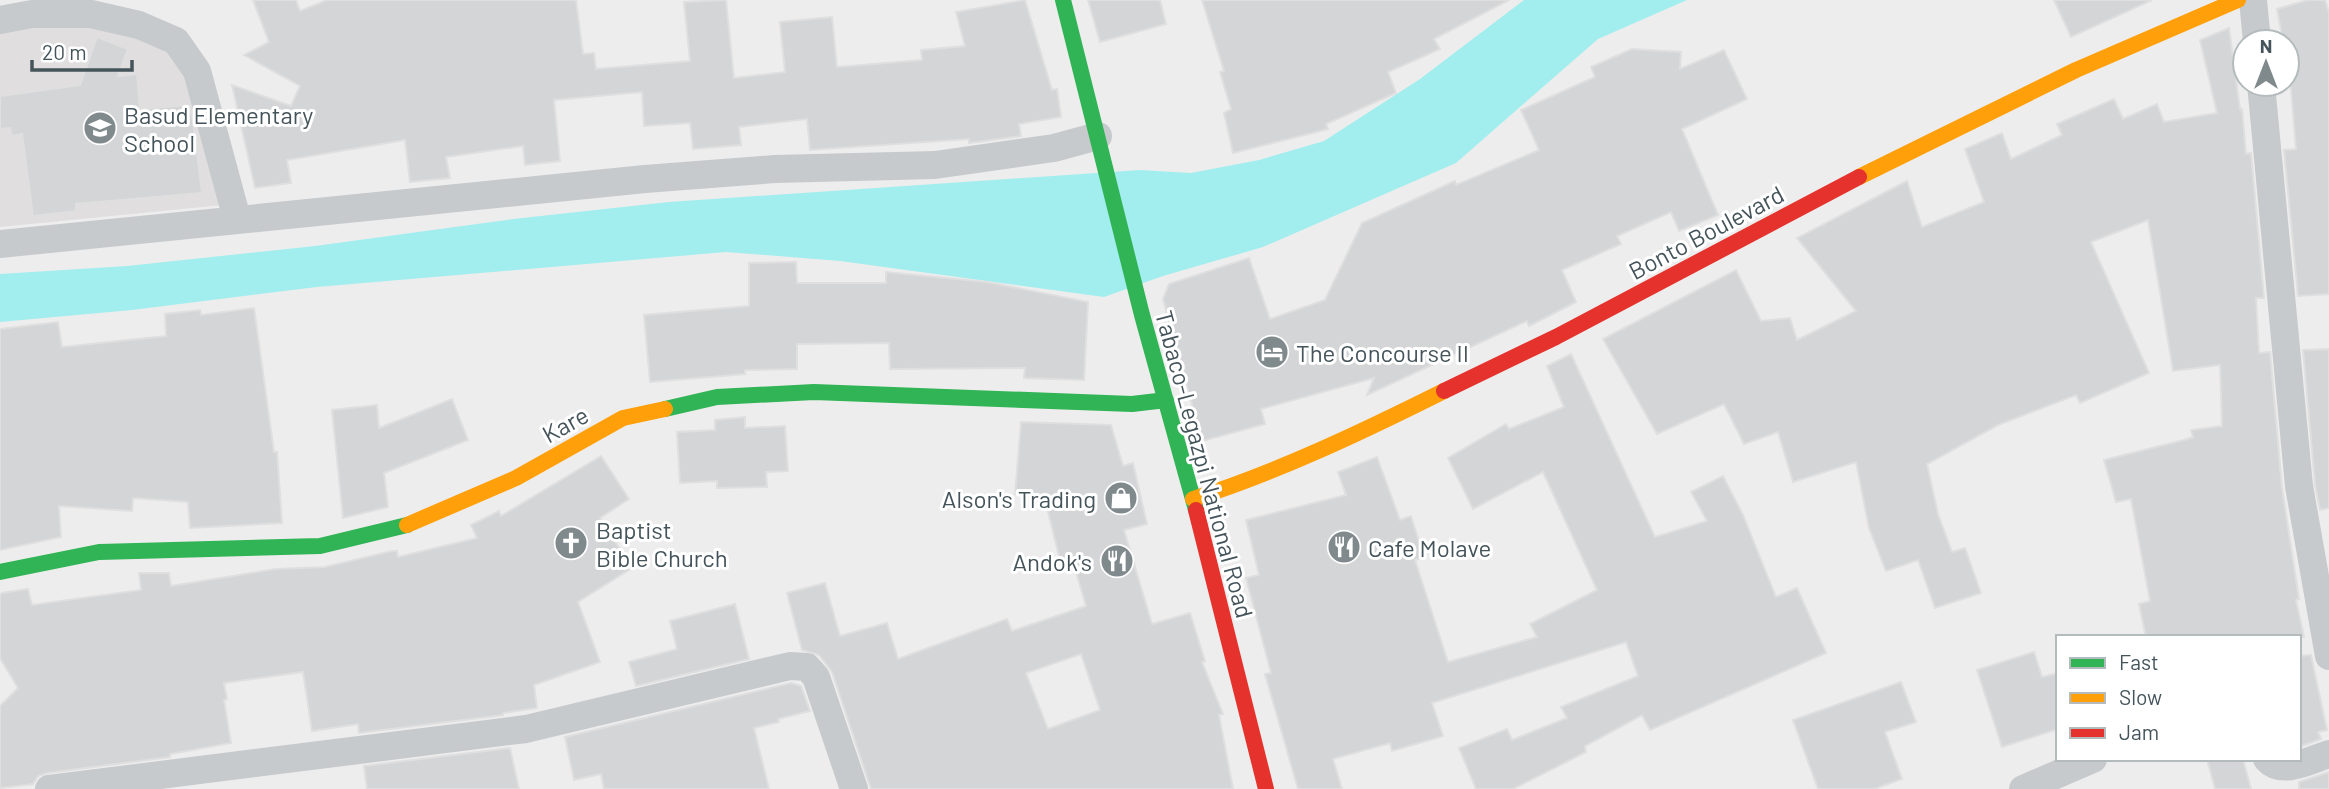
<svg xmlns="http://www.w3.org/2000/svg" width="2329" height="789" viewBox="0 0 2329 789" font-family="Barlow,sans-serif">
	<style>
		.education { fill: #e0dedf }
		.water { fill: #a2eeee }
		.building { fill: #d3d5d6; stroke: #dfdfe0; stroke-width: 2; fill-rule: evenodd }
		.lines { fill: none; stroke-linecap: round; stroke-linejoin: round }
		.street { stroke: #c6cacc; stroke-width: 28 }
		.fast { stroke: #30b455; stroke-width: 16 }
		.slow { stroke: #ff9f0a; stroke-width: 16 }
		.jam { stroke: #e5322d; stroke-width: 16 }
		.labels { text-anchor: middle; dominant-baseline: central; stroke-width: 6; stroke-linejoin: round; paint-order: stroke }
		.poi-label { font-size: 24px; fill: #44545a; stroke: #fff; text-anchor: start }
		.street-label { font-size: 24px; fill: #44545a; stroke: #fff }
	</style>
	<rect width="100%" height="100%" fill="#eeeded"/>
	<path class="education" d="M93,26l85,24 45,155 -223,22v-197l7,-2z"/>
	<path class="water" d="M1524,0h163l-89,39 -142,124 -193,84 -100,29 -59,21 -264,-36 -114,-9 -409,35 -185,23 -132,12v-48l127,-8 188,-20 198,-27 156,-17 471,-32 51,3 68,-13 65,-19 96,-62z"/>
	<path class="building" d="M253,0h43l4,11 27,-11h249l7,54 11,-1 2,16 94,-8 -6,-59 42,-2 8,78 51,-6 -5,-50 52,-5 5,50 85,-7 -1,-10 44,-4 -9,-34 69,-12 27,90 5,-1 4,28 -42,7 2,12 -52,7v-4l-159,11 -3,-31 -68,8 2,18 -48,4 -3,-26 -46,3 -2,-34 -88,8 6,61 -35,4 -2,-19 -77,11 4,21 -40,4 -5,-42 -118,20 4,23 -36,5 -23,-103 59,21 9,-20 -56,-31 25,-13z
		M1088,0h72l6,24 -66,18z
		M1202,0h307l-75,39 6,10 -52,23 8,21 -70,31 2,5 -95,24 -9,-40 7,-4 -11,-37 4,-1z
		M2054,0h98l-81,37z
		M2308,0h17l4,13v281l-31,2 -14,-146 12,-1 -9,-107h-4l-6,-33z
		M2229,28l11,81h2l4,45 5,-1 13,145h-8l3,55 11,-1 12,136 17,111 -3,1 8,37h-158l-7,-33 11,-3 -19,-102 -15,3 -12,-42 80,-20 9,-3 -2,-7 31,-4 -2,-61 -47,6 -25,-151 -57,22 58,131 -69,30 -4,-8 -78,30 -71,39 11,50 14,38 13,-4 16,45 -46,15 -17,-48 -32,11 -17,-43 -13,-66 -63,20 -15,-50 -34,12 -20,-40 -67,30 -54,-95 133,-69 25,51 29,-3 7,22 59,-29 -59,-73 110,-57 15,46 62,-25 -19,-53 37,-16 9,26 51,-24 -5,-11 57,-25 9,20 34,-15 7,18 53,-9 -17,-73z
		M97,37l31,12 -10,27 19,-2 3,35 49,-4 4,15 9,73 -126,11v7l-43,5 -11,-82 -10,2 -2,-8 -10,1v-33l80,-11z
		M1632,49l49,3 -1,17 44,-19 23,49 -65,30 36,86 -39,16 -8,-19 -54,24 4,8 -59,26 14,32 -47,24 -2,-5 -160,74 7,-17 -113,31 4,15 -63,17 -39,-142 6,-15 80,-26 21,61 55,-19 37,-77 93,-42 1,4 83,-35 -18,-40 74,-33 -4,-10z
		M796,262l1,21h89v-11l101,10 101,20 -4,78 -60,-2 1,-10 -135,1 -1,-26 -92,1v25l-52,1v4l-95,8 -6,-67 105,-9v-43z
		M254,308l20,144h3l5,71 -92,5 -2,-26 -55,-4 -1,13 -73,-5 2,31 -61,13v-221l58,-7 4,25 104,-11 -1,-22 35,-4 1,5z
		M2329,349v159l-9,2 -5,-26 -12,-134z
		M1571,354l84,183 52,-16 -16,-29 32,-16 20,39 33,82 21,-9 29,65 -176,77 -8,-15 -57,31 1,6 -73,37h-37l-17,-41 48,-19 5,11 55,-22 -6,-11 77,-31 -12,-34 -194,61 11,33 -51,15 -2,-8 -57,16 9,30h-44l-33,-115 6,-1 -25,-95 13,-3 -13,-55 100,-25 -8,-23 39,-15 23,63 11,-4 13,41 -9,3 33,102 89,-25 -7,-13 67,-34 -54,-118 -70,37 -25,-51 58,-34 3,5 55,-22 -17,-41z
		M452,399l16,41 -84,33 4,34 -45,11 -11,-108 45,-5 2,23z
		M745,417v11l40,-2 3,45 -22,1 1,15 -50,1v-7l-37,2 -3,-51 38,-2v-10z
		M1021,422l90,3 12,41 10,-3 14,61 -23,6 28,94 38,-11 15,48 -3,1 21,52 -4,1 14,74h-362l-39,-117 -13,-17 -17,-5 -15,-57 38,-10 15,53 47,-13 11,36 109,-40 5,12 74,-25 -15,-51 -11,5 -16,-64 -29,-2zM1081,654l19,56 -52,19 -22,-56z
		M601,456l28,43 -29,19 32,50 -54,34 22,60 -66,23 3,23 -34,5v2l-144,18 -1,-9 -46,7 -9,-59 -79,11 3,16 -3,1 7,43 -61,11v3l-123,16 -9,3 -5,8 -33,4v-82l18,-18 -18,-30v-63l2,-2 26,-4 4,16 109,-15 -2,-17h30l2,13 105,-17 49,-2 67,-16h5l1,6 79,-19 -6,-13 28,-14 2,5z
		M735,604l14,55 -113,27 -7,-24 48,-13 -7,-28z
		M2034,652l8,25 16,-4v56l-56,18 -25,-77z
		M2311,655l16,75 -9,2 3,7 -22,8v-91z
		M1901,682l15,40 -31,10 17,47 -28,10h-56l-25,-69z
		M791,683l10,3 9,25 -32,8 1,3 -25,6 15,61h-165l-3,-15 -27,6 -9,-43z
		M510,748l9,41h-152l-3,-23z
		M2207,759h36l8,30h-36z
		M2329,772v17h-30v-7z"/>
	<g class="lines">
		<path class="street" d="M2253,0l4,42
			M0,20l32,-6h59l48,11 37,16 21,30 40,148
			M2261,84l38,402 30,170
			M0,244l645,-65 130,-10 160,-4 119,-17 44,-12
			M2267,759c15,17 43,1 62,-5
			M49,789l477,-60 264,-63 17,1 9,10 38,112
			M2023,789l70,-30"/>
		<path class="fast" d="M1063,0l79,315 54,195
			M665,409l52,-12 97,-5 318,12 34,-4
			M0,572l99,-20 221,-6 87,-21"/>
		<path class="slow" d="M1859,177l217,-107 162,-70
			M1193,499c87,-28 169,-67 251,-108
			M407,525l109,-47 107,-60 42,-9"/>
		<path class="jam" d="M1444,391l112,-54 303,-160
			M1196,510l70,279"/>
	</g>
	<defs>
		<symbol id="school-disc" viewBox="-11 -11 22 22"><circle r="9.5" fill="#808a8d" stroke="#fff"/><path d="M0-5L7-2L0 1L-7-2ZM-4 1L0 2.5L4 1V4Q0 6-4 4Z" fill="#fff"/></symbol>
		<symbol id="hotel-disc" viewBox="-11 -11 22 22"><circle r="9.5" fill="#808a8d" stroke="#fff"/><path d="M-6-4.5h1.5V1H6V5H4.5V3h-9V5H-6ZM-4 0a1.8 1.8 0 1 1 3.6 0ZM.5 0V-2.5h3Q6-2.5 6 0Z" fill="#fff"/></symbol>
		<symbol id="shop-disc" viewBox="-11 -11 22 22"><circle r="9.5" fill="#808a8d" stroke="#fff"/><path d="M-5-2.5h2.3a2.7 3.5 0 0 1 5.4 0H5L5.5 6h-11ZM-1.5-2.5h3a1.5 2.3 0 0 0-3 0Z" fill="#fff"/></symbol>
		<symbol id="church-disc" viewBox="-11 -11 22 22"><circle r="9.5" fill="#808a8d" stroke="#fff"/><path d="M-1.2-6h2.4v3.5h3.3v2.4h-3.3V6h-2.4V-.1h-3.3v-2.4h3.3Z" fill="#fff"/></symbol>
		<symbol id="restaurant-disc" viewBox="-11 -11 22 22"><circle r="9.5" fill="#808a8d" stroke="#fff"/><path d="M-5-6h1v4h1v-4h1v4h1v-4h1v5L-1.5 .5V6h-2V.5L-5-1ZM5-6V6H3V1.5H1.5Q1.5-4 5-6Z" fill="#fff"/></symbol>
	</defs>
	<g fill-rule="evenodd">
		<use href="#school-disc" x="81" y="109" width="38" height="38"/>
		<use href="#hotel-disc" x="1253" y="333" width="38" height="38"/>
		<use href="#shop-disc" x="1102" y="479" width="38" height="38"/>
		<use href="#church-disc" x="552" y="524" width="38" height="38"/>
		<use href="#restaurant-disc" x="1325" y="528" width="38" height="38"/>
		<use href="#restaurant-disc" x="1098" y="542" width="38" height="38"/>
	</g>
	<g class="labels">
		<g class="poi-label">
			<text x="124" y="114">Basud Elementary<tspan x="124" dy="28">School</tspan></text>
			<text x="1296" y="352">The Concourse II</text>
			<text x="1096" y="498" text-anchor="end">Alson's Trading</text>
			<text x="596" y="529">Baptist<tspan x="596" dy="28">Bible Church</tspan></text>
			<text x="1368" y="547">Cafe Molave</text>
			<text x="1092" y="561" text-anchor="end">Andok's</text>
		</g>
		<g class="street-label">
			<text transform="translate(1706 232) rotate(-28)">Bonto Boulevard</text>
			<text transform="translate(565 424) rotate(-29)">Kare</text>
			<text transform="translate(1205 464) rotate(75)">Tabaco-Legazpi National Road</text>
		</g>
	</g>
	<rect x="2056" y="635" width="245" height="126" fill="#ffffff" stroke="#b4bbbd" stroke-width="2"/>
	<rect x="2070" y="658" width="35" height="10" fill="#30b455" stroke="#b4bbbd" stroke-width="2"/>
	<text x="2119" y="670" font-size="21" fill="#44545a">Fast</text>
	<rect x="2070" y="693" width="35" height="10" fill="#ff9f0a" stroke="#b4bbbd" stroke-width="2"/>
	<text x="2119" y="705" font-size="21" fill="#44545a">Slow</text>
	<rect x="2070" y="728" width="35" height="10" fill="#e5322d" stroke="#b4bbbd" stroke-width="2"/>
	<text x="2119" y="740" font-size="21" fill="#44545a">Jam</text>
	<g transform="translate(2266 63)"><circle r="33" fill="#ffffff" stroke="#b4bbbd" stroke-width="2"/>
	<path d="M0-5L12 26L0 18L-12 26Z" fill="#808a8d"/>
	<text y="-10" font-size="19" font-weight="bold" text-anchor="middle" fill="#44545a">N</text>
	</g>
	<path d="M32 60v10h100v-10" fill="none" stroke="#44545a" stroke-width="3.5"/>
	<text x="42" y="60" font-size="21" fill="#44545a" stroke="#ffffff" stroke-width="5" paint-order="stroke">20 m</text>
</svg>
